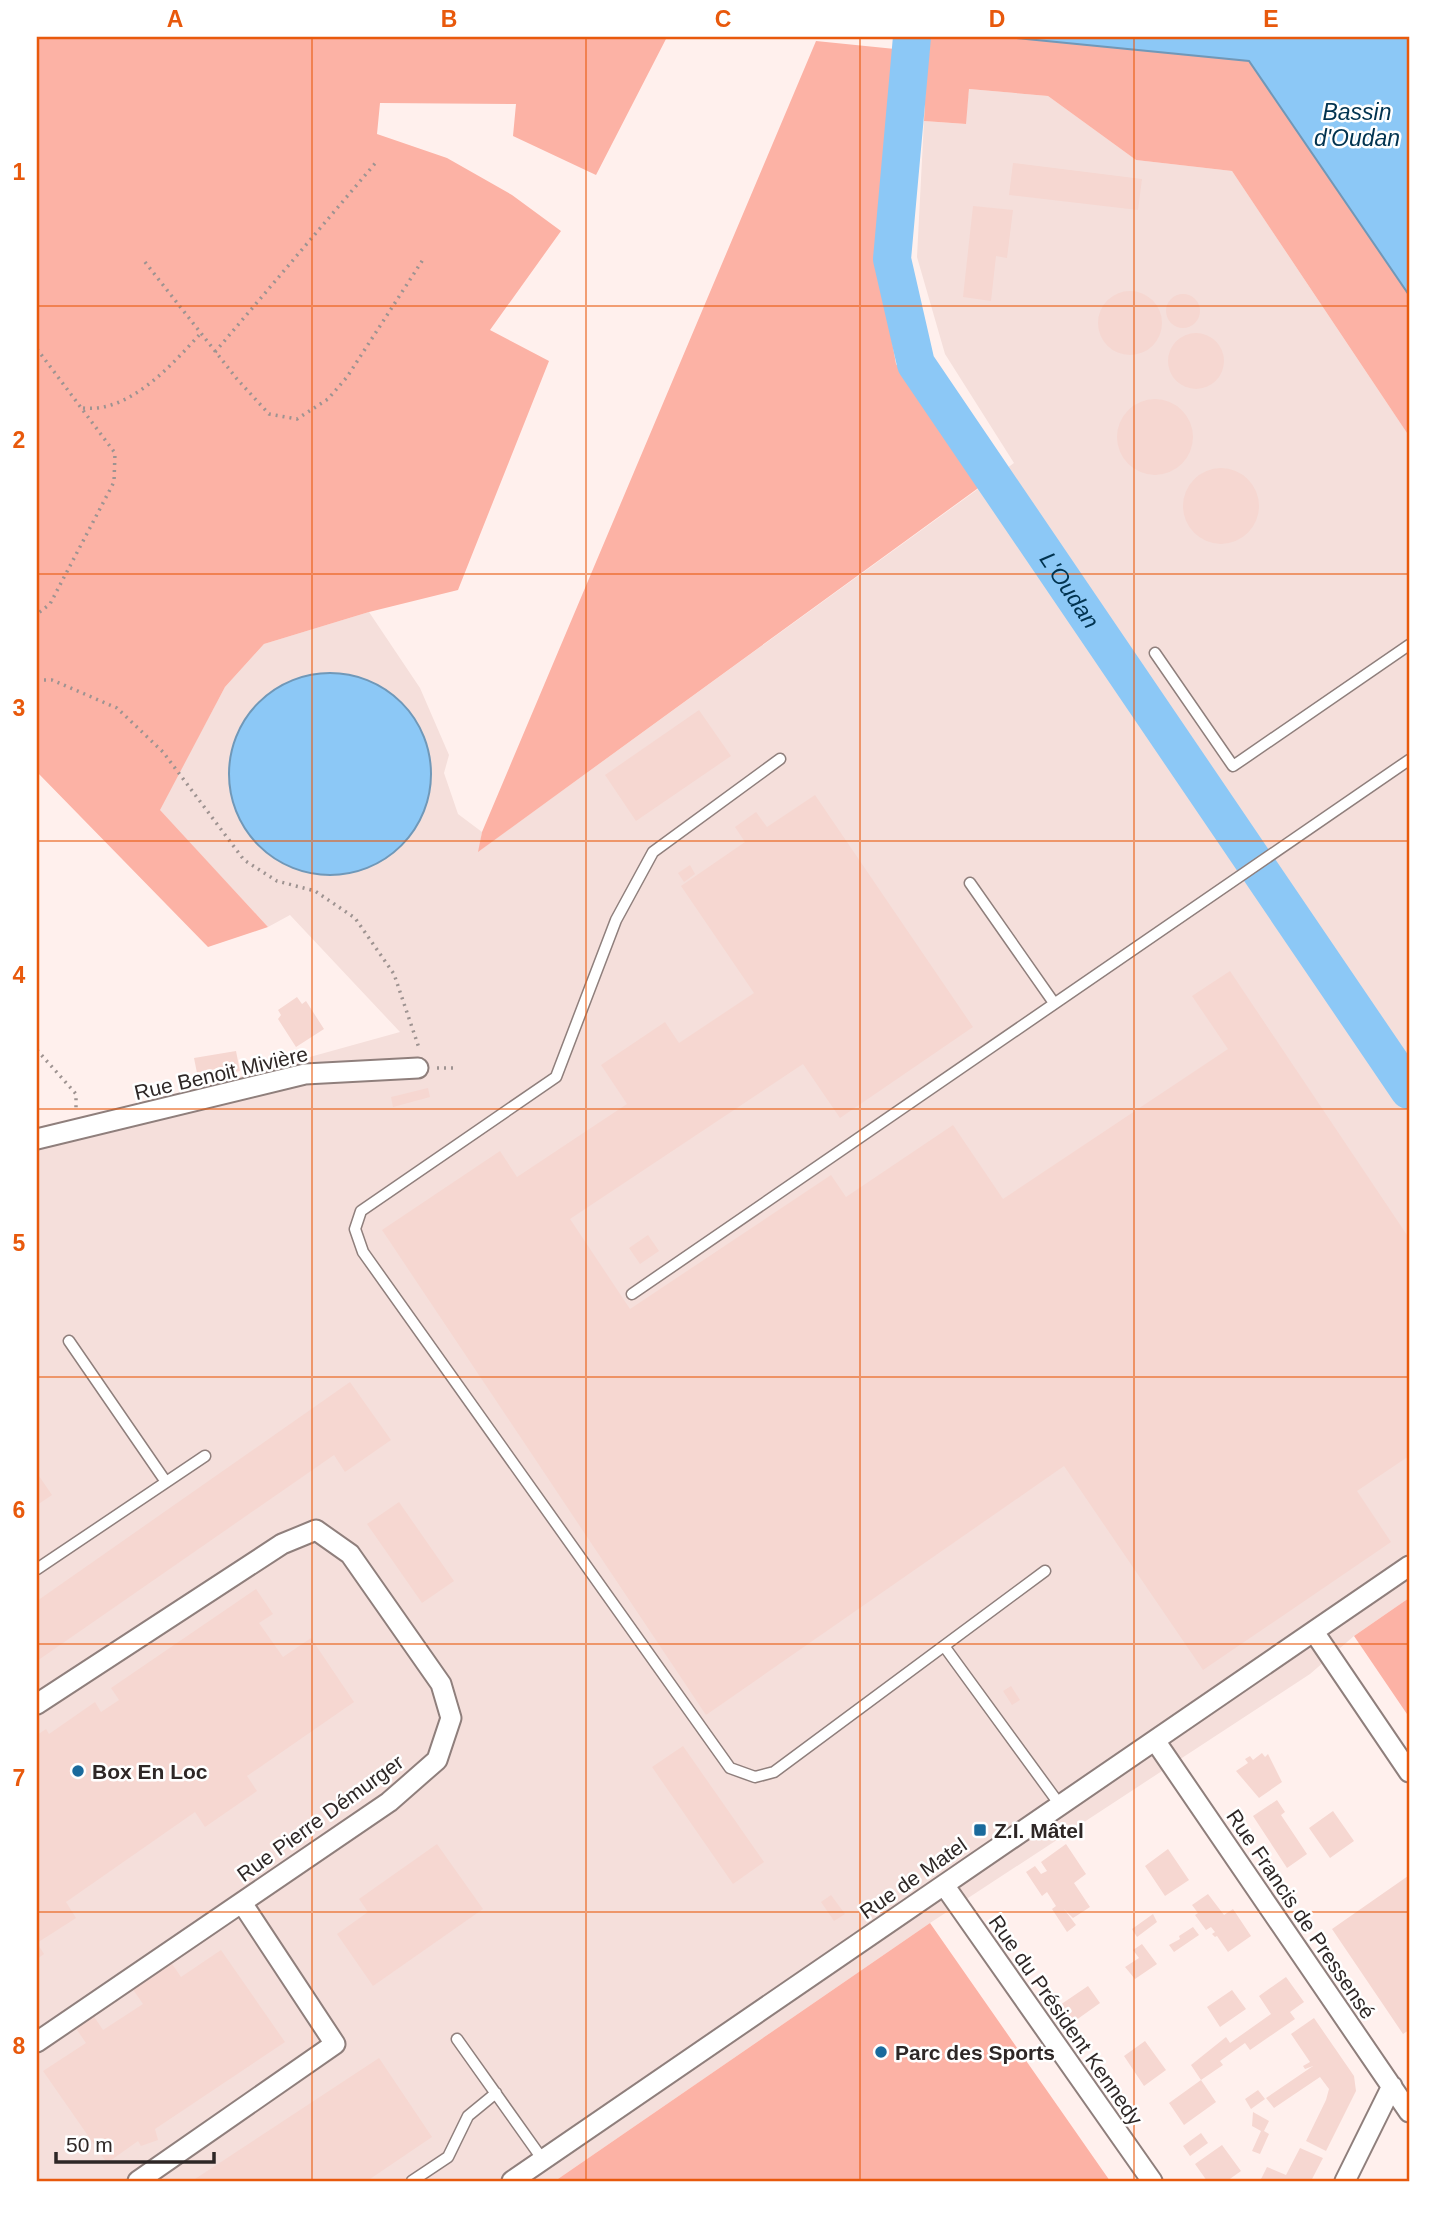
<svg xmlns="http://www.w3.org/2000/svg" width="1446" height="2218" viewBox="0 0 1446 2218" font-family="Helvetica,sans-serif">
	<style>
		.built { fill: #f5dfdb }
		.green { fill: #fcb2a5 }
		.water { fill: #8cc8f6; stroke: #7098b8; stroke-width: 2 }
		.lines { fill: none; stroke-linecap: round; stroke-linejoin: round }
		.river { stroke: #8cc8f6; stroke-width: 38 }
		.building { fill: #f6d7d1 }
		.lane-casing { stroke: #8f7f7c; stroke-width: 13 }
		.street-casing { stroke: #8f7f7c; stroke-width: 23 }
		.path { stroke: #9e9391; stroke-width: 3.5; stroke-dasharray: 2 5; stroke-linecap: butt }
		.lane { stroke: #fff; stroke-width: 10 }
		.street { stroke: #fff; stroke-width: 19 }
		.grid { fill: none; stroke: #e8590c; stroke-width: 2; stroke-opacity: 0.55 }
		.poi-dot { fill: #1a6a9c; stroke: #fff; stroke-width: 2.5 }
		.labels { text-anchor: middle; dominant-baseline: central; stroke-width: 5; stroke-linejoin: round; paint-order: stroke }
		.street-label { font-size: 21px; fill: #2e2726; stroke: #fff }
		.poi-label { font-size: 21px; font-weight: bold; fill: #2e2726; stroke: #fff; text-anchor: start }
		.water-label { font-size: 23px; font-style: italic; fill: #013350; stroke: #fff }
		.neatline { fill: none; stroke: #e8590c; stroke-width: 2.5 }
		.grid-label { font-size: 23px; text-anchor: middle; font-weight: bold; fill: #e8590c }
	</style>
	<rect width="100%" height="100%" fill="#fff0ed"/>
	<path class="built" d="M969,89l79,7 88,64 96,11 177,265v1162l-55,38 -44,38 -380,249 -375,258h-518v-1054l75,-15 288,-80 -110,-117 -22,12 -109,-117 66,-123 39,-43 105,-32 51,76 29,67 -5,18 14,41 24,18 -3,19 535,-388 -69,-109 -28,-97 7,-136 41,3z"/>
	<path class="green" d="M37,37h630l-71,138 -83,-39 3,-32 -136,-1 -3,31 70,24 65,37 49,36 -71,99 59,31 -91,229 -89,22 -105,32 -39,43 -65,123 108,117 -60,20 -171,-175z
		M928,37h79l242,24 160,234v141l-177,-265 -96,-11 -88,-64 -79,-7 -3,35 -42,-3z
		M816,41l79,8 -17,213 18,102 85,122 -503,366 4,-20z
		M1409,1598v119l-55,-81z
		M930,1923l180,258h-555z"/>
	<path class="water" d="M1007,37h402v258l-160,-234z
		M229 774a101 101 0 1 1 202 0a101 101 0 1 1-202 0Z"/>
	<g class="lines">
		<path class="river" id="s1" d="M912,37l-20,222 24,105 493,726"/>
	</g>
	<path class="building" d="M1013,163l129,16 -4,31 -129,-15z
		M973,206l40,4 -6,48 -11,-2 -5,45 -28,-4z
		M1098 323a32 32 0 1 1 64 0a32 32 0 1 1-64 0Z
		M1166 311a17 17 0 1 1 34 0a17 17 0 1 1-34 0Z
		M1168 361a28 28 0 1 1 56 0a28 28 0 1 1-56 0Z
		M1117 437a38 38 0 1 1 76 0a38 38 0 1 1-76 0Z
		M1183 506a38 38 0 1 1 76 0a38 38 0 1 1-76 0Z
		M699,710l32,46 -95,65 -31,-46z
		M815,795l158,232 -133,91 -37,-54 -233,155 60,90 201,-134 15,22 107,-72 50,74 225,-150 -36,-53 38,-25 179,267v218l-52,35 34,51 -188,128 -139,-204 -358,249 -324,-485 118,-79 17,26 110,-73 -26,-39 64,-43 14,21 75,-50 -73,-107 64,-44 -10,-15 21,-15 11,15z
		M690,865l5,9 -11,8 -6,-9z
		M297,997l5,7 4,-3 18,28 -28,18 -18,-28 3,-4 -3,-5z
		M236,1051l4,20 -9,2 -2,-7 -32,7 -3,-15z
		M428,1088l2,9 -37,10 -2,-10z
		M648,1235l11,16 -19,13 -11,-16z
		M350,1382l41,58 -46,32 -11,-17 -297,206v-60z
		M37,1473l15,22 -15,10z
		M399,1502l55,79 -32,22 -55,-79z
		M256,1589l17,25 -14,9 24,34 28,-19 43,64 -107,74 10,15 -52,36 -10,-15 -129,90 10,16 -39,25 7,11 -7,5v-224l9,-6 3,5 46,-32 6,10 18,-12 -8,-12z
		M1011,1686l9,14 -8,5 -9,-14z
		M683,1746l81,116 -31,22 -81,-117z
		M1262,1753l3,4 3,-3 14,28 -23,16 -23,-27 12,-8 -3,-4 5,-3 3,4z
		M1277,1800l8,12 -4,3 26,39 -20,14 -34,-52z
		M1333,1811l21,30 -24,17 -21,-30z
		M437,1844l46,65 -110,77 -36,-52 31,-22 -9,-13z
		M1066,1844l20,30 -12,9 16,24 -17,11 -9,-9 12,16 -9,7 -15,-23 4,-3 -9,-14 -5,4 -16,-24 9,-6 6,8 6,-3 -6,-9z
		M1168,1849l21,31 -24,16 -20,-30z
		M1408,1876l1,154 -6,4 -71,-105z
		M1208,1894l16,21 9,-6 18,27 -23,16 -11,-16 -2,1 -3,-3 3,-2 -4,-5 -5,3 -11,-15 3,-2 -6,-8z
		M831,1895l14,19 -11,7 -13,-19z
		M1153,1914l4,8 -20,15 -5,-8z
		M1193,1927l6,8 -25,17 -5,-7 11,-6 -1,-3z
		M1142,1944l15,20 -22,15 -10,-12 14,-9 -6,-8z
		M221,1950l64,92 -130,87 3,11 -17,6 -3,-5 -31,22 -64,-92 43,-28 -11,-16 18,-12 10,15 40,-26 -11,-16 38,-27 11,16z
		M1286,1977l18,25 -14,10 5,7 -45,31 -5,-7 -25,18 3,4 -22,15 15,22 -32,23 -15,-22 32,-23 -10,-15 35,-28 4,6 41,-29 -12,-18z
		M1088,1986l12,17 -28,20 -12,-18z
		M1232,1990l14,19 -26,18 -13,-20z
		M1314,2018l40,58 2,15 -30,60 -20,-10 20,-41 3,-11 -9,-12 -46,31 -8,-10 47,-32 -8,3 -2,-3 7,-4 -19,-28z
		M1145,2041l21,29 -22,16 -20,-30z
		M379,2058l53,79 -65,44h-175z
		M1258,2090l7,9 -14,10 -6,-10z
		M1253,2112l16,9 -5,10 5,3 -9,20 -8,-3 9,-20 -9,-5z
		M1201,2133l7,10 -18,13 -7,-10z
		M1222,2145l19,26 -14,10h-20l-12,-17z
		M1300,2148l23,10 -12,23h-51l7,-14 19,8z"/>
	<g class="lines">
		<defs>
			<path id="lane" d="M1155,653l78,113 176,-121
				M780,759l-127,93 -37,68 -60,157 -195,134 -6,18 8,23 367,516 25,9 19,-5 271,-201
				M970,883l84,120
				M632,1294l777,-534
				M69,1341l97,141
				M37,1569l168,-113
				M944,1646l116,159
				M457,2039l86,121
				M412,2181l36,-24 20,-41 28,-23"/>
			<path id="street" d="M37,1139l268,-65 113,-6
				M1314,1632l95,140
				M37,1704l245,-160 34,-14 34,24 91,130 10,34 -14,42 -48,42 -352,240
				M1156,1742l253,370
				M944,1885l208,296
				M138,2181l197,-137 -93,-141
				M512,2181l897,-615
				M1345,2181l47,-95"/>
		</defs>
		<use href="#lane" class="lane-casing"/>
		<use href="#street" class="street-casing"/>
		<path class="path" d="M145,262l92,117 32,35 28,5 31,-20 19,-22 77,-119
			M37,349l78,104 -1,29 -64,122 -13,10
			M215,352l163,-192
			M83,408c46,5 88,-42 117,-74
			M37,680h15l65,28 46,44 81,108 33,21 38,10 40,27 39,56 25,74
			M37,1050l39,44v17
			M437,1068h21"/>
		<use href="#lane" class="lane"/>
		<use href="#street" class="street"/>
	</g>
	<path class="grid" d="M312,37v2144M586,37v2144M860,37v2144M1134,37v2144M37,306h1372M37,574h1372M37,841h1372M37,1109h1372M37,1377h1372M37,1644h1372M37,1912h1372"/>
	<g class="poi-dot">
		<circle cx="78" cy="1771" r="7"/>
		<rect x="973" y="1823" width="14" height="14" rx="3.5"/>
		<circle cx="881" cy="2052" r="7"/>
	</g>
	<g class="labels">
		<g class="street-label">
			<text transform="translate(221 1073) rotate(-13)">Rue Benoit Mivière</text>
			<text transform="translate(320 1818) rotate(-36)">Rue Pierre Démurger</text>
			<text transform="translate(913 1878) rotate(-35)">Rue de Matel</text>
			<text transform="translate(1301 1914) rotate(56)">Rue Francis de Pressensé</text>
			<text transform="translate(1066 2020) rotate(55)">Rue du Président Kennedy</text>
		</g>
		<g class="poi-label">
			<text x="92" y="1771">Box En Loc</text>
			<text x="994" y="1830">Z.I. Mâtel</text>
			<text x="895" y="2052">Parc des Sports</text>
		</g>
		<g class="water-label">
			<text x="1357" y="112">Bassin<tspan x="1357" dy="26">d'Oudan</tspan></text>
			<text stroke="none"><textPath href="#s1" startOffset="604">L'Oudan</textPath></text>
		</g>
	</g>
	<rect width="1446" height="2218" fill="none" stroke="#ffffff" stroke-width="77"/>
	<path d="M56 2152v10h158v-10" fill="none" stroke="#2e2726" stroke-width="3.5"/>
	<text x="66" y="2152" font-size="21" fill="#2e2726" stroke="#ffffff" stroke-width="5" paint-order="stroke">50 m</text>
	<rect x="38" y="38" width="1370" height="2142" class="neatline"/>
	<g class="grid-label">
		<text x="175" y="27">A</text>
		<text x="449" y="27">B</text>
		<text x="723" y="27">C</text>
		<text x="997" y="27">D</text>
		<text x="1271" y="27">E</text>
		<text x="19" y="180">1</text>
		<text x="19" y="448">2</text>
		<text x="19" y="716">3</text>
		<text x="19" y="983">4</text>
		<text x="19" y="1251">5</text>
		<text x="19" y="1518">6</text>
		<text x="19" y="1786">7</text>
		<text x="19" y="2054">8</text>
	</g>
</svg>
